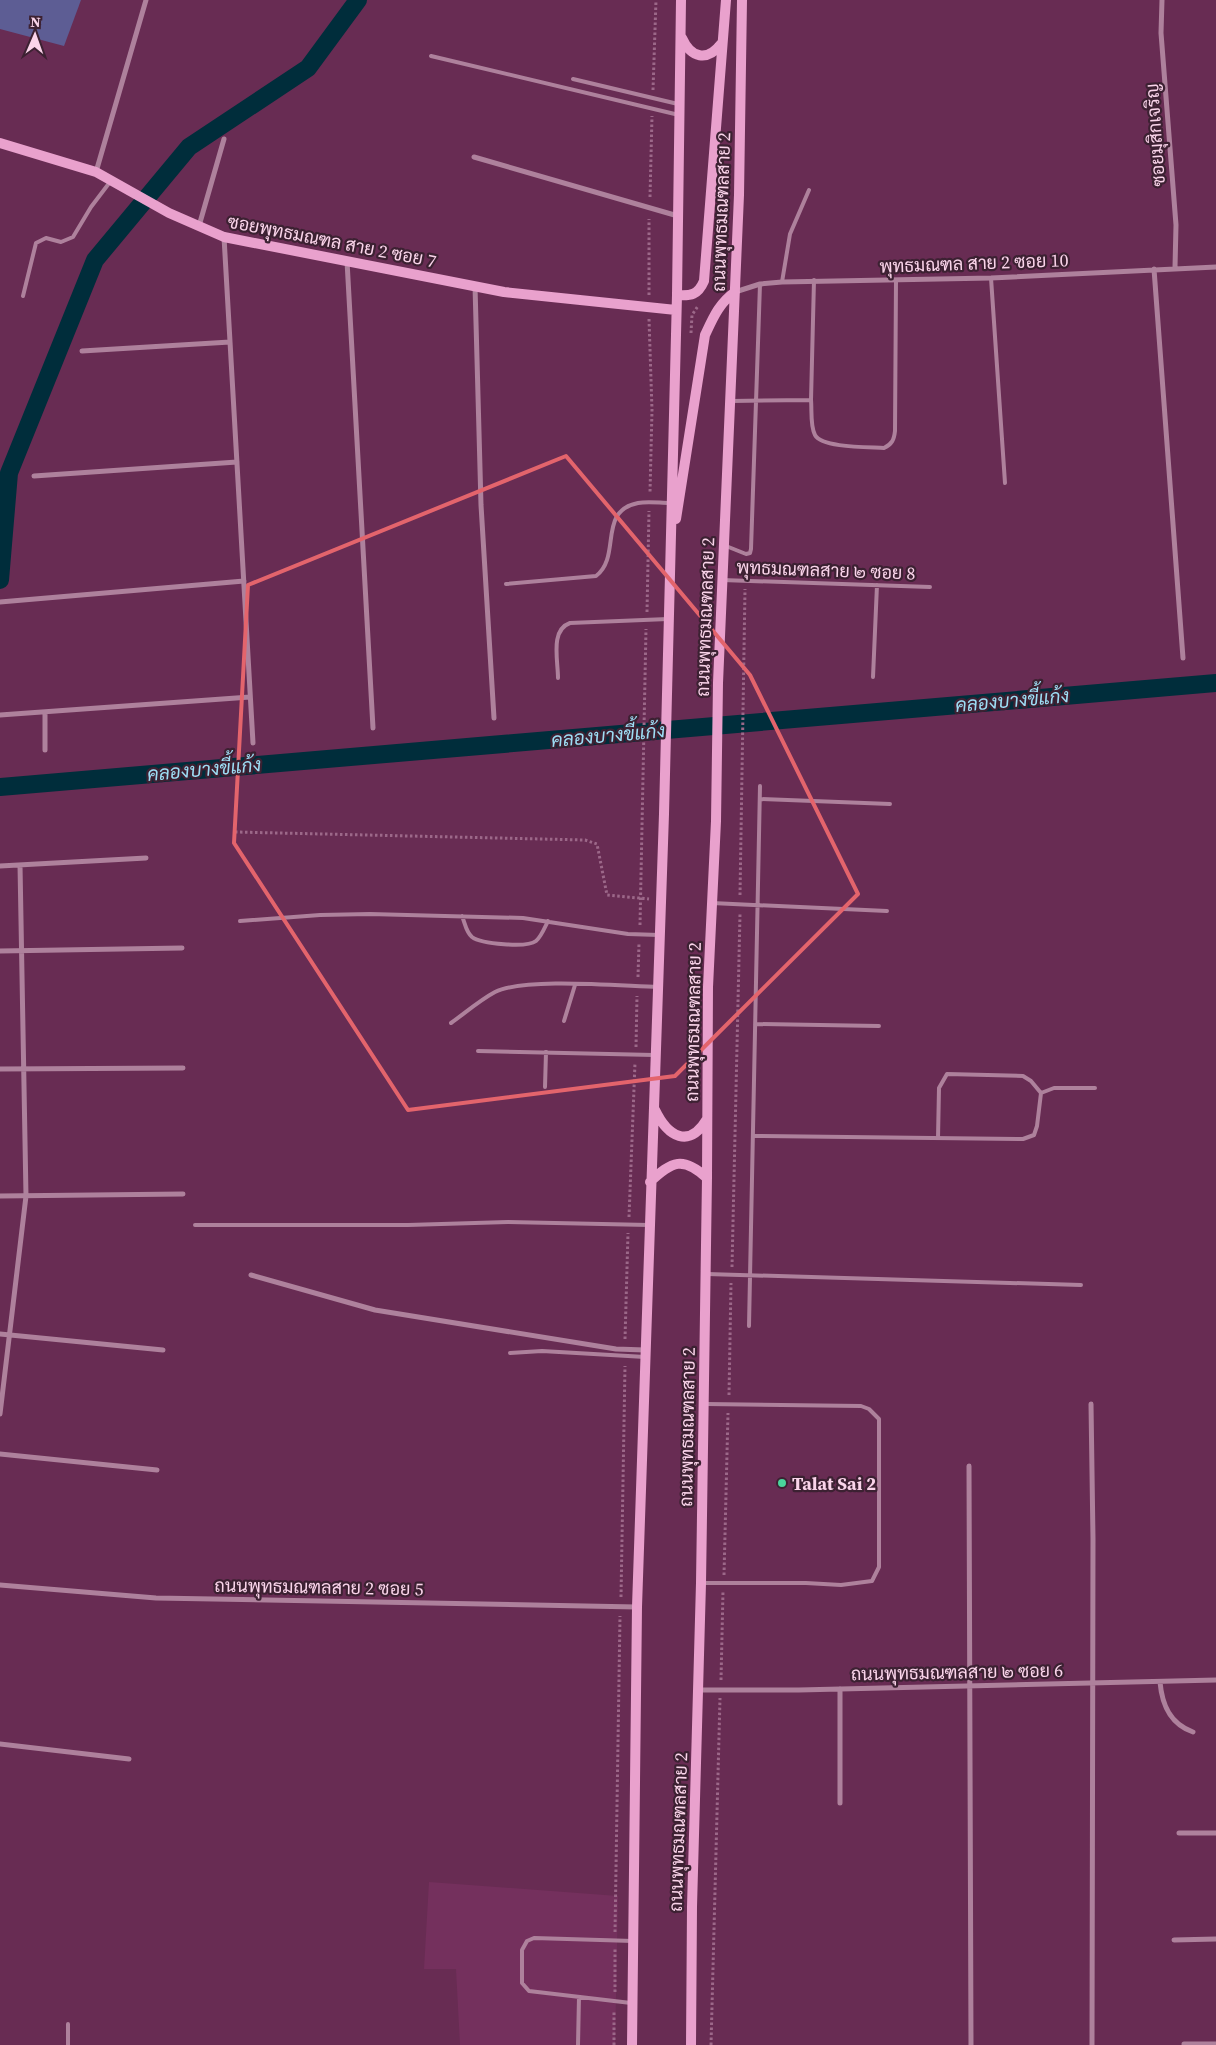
<svg xmlns="http://www.w3.org/2000/svg" width="1216" height="2045" viewBox="0 0 1216 2045" font-family="'Source Serif 4',Sarabun,serif">
	<style>
		.built { fill: #74305d }
		.green { fill: #5d5d94 }
		.lines { fill: none; stroke-linecap: round; stroke-linejoin: round }
		.canal { stroke: #002d3b; stroke-width: 18 }
		.path { stroke: #9c6889; stroke-width: 3; stroke-dasharray: 2.5 2.5; stroke-linecap: butt }
		.lane { stroke: #ae819c; stroke-width: 4 }
		.street { stroke: #ae819c; stroke-width: 5 }
		.secondary { stroke: #e9a1cd; stroke-width: 10 }
		.marked { fill: none; stroke: #e3646c; stroke-width: 4; stroke-linejoin: round }
		.poi-dot { fill: #4ad49c; stroke: #3c2132; stroke-width: 2 }
		.labels { text-anchor: middle; dominant-baseline: central; stroke-width: 4.5; stroke-linejoin: round; paint-order: stroke }
		.street-label { font-size: 18px; fill: #fad4ea; stroke: #3c2132 }
		.poi-label { font-size: 18px; font-weight: bold; fill: #fad4ea; stroke: #3c2132; text-anchor: start }
		.water-label { font-size: 19px; font-style: italic; fill: #9dddf4; stroke: #3c2132 }
	</style>
	<rect width="100%" height="100%" fill="#682c53"/>
	<path class="built" d="M429,1882l189,14 -3,149h-155l-4,-76h-32z"/>
	<path class="green" d="M0,0h81l-17,46 -64,-17z"/>
	<g class="lines">
		<path class="canal" d="M0,580l9,-107 86,-213 94,-113 119,-79 50,-68
			M0,787l1216,-104"/>
		<path class="path" d="M653,90l3,-90
			M650,197l2,-81
			M649,295v-76
			M649,319l3,91 -2,82
			M691,333l1,-18 6,-9
			M647,612l2,-101
			M235,832l350,8 12,4 10,51 42,4
			M740,895l5,-306
			M640,925l6,-296
			M638,977l1,-34
			M636,1047l1,-51
			M629,1217l6,-154
			M732,1267l8,-353
			M625,1339l3,-106
			M729,1395l2,-112
			M724,1575l4,-162
			M621,1597l4,-231
			M721,1680l2,-89
			M615,1932l5,-316
			M615,1992v-44
			M614,2045v-34
			M711,2045l9,-347"/>
		<path class="lane" d="M431,56l248,59
			M573,79l105,25
			M991,278l14,205
			M782,282l8,-48 19,-44
			M23,296l13,-53 10,-5 15,4 12,-5 18,-30 19,-25
			M811,400l3,-120
			M732,401l79,-1c1,10 -1,26 4,35 7,13 54,12 69,13 8,-4 10,-8 11,-17l1,-151
			M726,546l20,8 4,-1 1,-4 9,-265
			M722,580l208,7
			M506,584l90,-8c26,-20 1,-65 42,-73 10,-2 22,0 32,0
			M873,677l4,-92
			M558,678c0,-18 -8,-48 12,-55l98,-4
			M760,799l130,5
			M712,903l175,8
			M462,916c3,7 4,16 10,21 9,7 55,11 64,4 5,-4 9,-14 12,-20
			M240,921l80,-6 50,-1 153,4 105,16 31,1
			M564,1021l11,-36
			M451,1023c14,-10 29,-23 44,-31 30,-15 126,-6 163,-5
			M755,1024l124,2
			M478,1051l176,4
			M545,1087l1,-35
			M753,1136l270,3 11,-4 3,-9 4,-33 13,-5h41
			M938,1138l1,-50 8,-14 76,2 8,5 10,12
			M195,1225h213l100,-3 141,3
			M707,1274l374,11
			M749,1326l11,-540
			M510,1353l32,-2 103,6
			M701,1583h105l35,2 31,-4 7,-14v-148l-10,-10 -8,-3 -155,-2
			M631,2003l-102,-12 -7,-8v-33l5,-9 7,-3 99,3
			M68,2024v21
			M578,2045l1,-48"/>
		<path class="street" d="M1162,0l-1,33 15,192 -1,42
			M474,157l204,59
			M96,172l50,-172
			M199,226l25,-87
			M224,237l29,506
			M347,261l26,467
			M1154,269l29,389
			M475,286l6,219 13,213
			M735,292l25,-8 22,-2 209,-4 225,-11
			M82,351l148,-9
			M34,476l203,-14
			M0,602l244,-21
			M45,712v38
			M0,715l250,-18
			M0,866l146,-8
			M0,951l182,-3
			M0,1069l183,-1
			M0,1196l183,-2
			M251,1275l124,35 241,39 29,1
			M0,1334l163,16
			M1091,1404l2,135 -1,506
			M0,1414l26,-218 -6,-331
			M0,1454l157,16
			M969,1466l2,579
			M0,1585l156,13 481,9
			M1160,1682c2,23 10,42 33,50
			M840,1689v114
			M699,1690h100l417,-10
			M0,1744l129,15
			M1179,1833h37
			M1174,1940l42,-1
			M1184,2044h32"/>
		<path class="secondary" d="M682,38c9,20 25,24 39,6
			M0,143l96,29 73,41 55,24 280,55 172,18
			M677,295c14,1 21,0 27,-14l22,-281
			M676,519l29,-184c8,-17 14,-32 30,-43
			M655,1110c13,27 34,39 52,9
			M650,1182c22,-21 33,-26 57,-4
			M632,2045l5,-438 27,-793 13,-519 4,-295
			M691,2045l1,-138 9,-324 6,-405 1,-191 8,-166 2,-138 21,-488 3,-195"/>
	</g>
	<path class="marked" d="M566,456l184,219 108,219 -183,182 -267,34 -174,-267 14,-258z"/>
	<circle class="poi-dot" cx="782" cy="1483" r="5"/>
	<g class="labels">
		<g class="street-label">
			<text transform="translate(1155 135) rotate(-94)">ซอยมุสิกเจริญ</text>
			<text transform="translate(721 212) rotate(-88)">ถนนพุทธมณฑลสาย 2</text>
			<text transform="translate(332 241) rotate(11)">ซอยพุทธมณฑล สาย 2 ซอย 7</text>
			<text transform="translate(974 263) rotate(-2)">พุทธมณฑล สาย 2 ซอย 10</text>
			<text transform="translate(826 570) rotate(2)">พุทธมณฑลสาย ๒ ซอย 8</text>
			<text transform="translate(705 617) rotate(-88)">ถนนพุทธมณฑลสาย 2</text>
			<text transform="translate(693 1022) rotate(-89)">ถนนพุทธมณฑลสาย 2</text>
			<text transform="translate(687 1427) rotate(-89)">ถนนพุทธมณฑลสาย 2</text>
			<text transform="translate(319 1587) rotate(1)">ถนนพุทธมณฑลสาย 2 ซอย 5</text>
			<text transform="translate(957 1672) rotate(-1)">ถนนพุทธมณฑลสาย ๒ ซอย 6</text>
			<text transform="translate(678 1832) rotate(-88)">ถนนพุทธมณฑลสาย 2</text>
		</g>
		<g class="poi-label">
			<text x="792" y="1483">Talat Sai 2</text>
		</g>
		<g class="water-label">
			<text transform="translate(1012 700) rotate(-5)">คลองบางขี้แก้ง</text>
			<text transform="translate(608 735) rotate(-5)">คลองบางขี้แก้ง</text>
			<text transform="translate(204 769) rotate(-5)">คลองบางขี้แก้ง</text>
		</g>
	</g>
	<g transform="translate(35 35) rotate(2)" stroke="#3c2132" stroke-width="4" paint-order="stroke">
	<path d="M0-4L9 19L0 12L-9 19Z" fill="#fad4ea"/>
	<text y="-8" font-size="14" font-weight="bold" text-anchor="middle" fill="#fad4ea">N</text>
	</g>
</svg>
